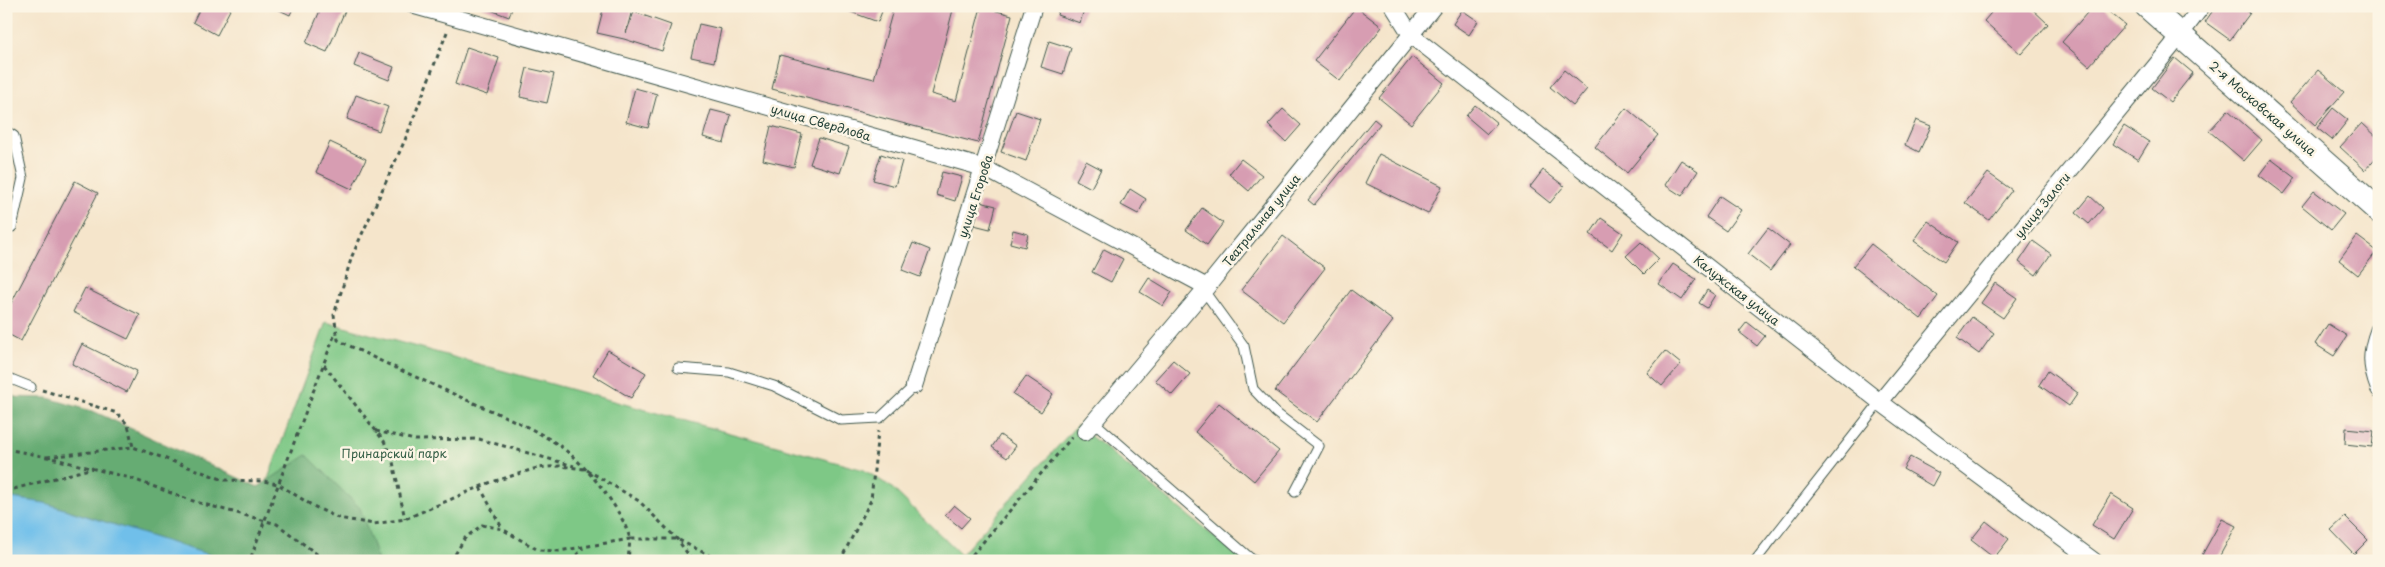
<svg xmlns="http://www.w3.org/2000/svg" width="2385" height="567" viewBox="0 0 2385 567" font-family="'Playpen Sans',sans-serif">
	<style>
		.green { fill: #7ec886; stroke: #4e825d }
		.forest { fill: #66ac73; stroke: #427454 }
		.water { fill: #6fbfea; stroke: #477e8f }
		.building { fill: #d79db2 }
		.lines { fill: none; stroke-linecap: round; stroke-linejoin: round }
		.lane-casing { stroke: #3f564b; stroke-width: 11 }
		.street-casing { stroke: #3f564b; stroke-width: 18 }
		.secondary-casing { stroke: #3f564b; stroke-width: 26 }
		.path { stroke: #3f564b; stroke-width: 3; stroke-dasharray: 4 4; stroke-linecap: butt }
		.lane { stroke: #fff; stroke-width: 9 }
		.street { stroke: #fff; stroke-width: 16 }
		.secondary { stroke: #fff; stroke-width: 24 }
		.labels { text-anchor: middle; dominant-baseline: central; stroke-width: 5; stroke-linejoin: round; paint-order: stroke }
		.street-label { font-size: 12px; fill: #1f3d34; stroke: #fcf5e5 }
		.park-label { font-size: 12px; fill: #376048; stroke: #fcf5e5 }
	</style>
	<rect width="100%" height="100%" fill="#fcf5e5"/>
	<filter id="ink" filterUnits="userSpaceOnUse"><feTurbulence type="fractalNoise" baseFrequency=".02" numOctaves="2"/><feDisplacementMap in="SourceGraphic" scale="10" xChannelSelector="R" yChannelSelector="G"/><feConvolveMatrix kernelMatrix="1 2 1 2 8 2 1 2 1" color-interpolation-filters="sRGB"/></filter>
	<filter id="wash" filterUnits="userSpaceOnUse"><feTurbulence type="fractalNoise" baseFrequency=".0096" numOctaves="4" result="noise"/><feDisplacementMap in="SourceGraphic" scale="20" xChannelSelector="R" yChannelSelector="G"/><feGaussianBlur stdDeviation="1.12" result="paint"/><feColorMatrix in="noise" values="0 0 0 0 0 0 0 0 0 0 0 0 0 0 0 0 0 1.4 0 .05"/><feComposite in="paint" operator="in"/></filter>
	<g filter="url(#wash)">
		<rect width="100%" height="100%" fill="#f5e5cb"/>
		<path class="green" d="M326,322l538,148 27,17 70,68 116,-130 167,136h-983l-255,-37v-131l256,102z"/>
		<path class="forest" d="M6,397l42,1 47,14 163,75 49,-32 53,53 18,53h-149l-184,-58 -39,-6z"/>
		<path class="water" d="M6,497l39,6 184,58h-223z"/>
		<g id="blocks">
			<path class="building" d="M201,6h31l-15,29 -24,-13z
				M271,6h23l-4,9z
				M322,6h25l-20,46 -21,-9z
				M480,6h33l-4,11z
				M604,6h29l-7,27 8,-21 37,13 -9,26 -38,-12 -27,-6z
				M841,6h43l-6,16 -38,-14z
				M894,6h60l-23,88 25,7 25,-94 31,8 -34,128 -206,-54 8,-34 94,24z
				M1060,6h25l-5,17 -23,-8z
				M1997,6h32l19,18 -27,30 -37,-33z
				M2093,6h9l23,19 -36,41 -27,-24z
				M2216,6h25l9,7 -20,27 -25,-18z
				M1356,7l26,20 -42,54 -26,-20z
				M1462,10l16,11 -9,14 -16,-11z
				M699,24l22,5 -7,33 -23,-5z
				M1049,41l22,7 -8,26 -22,-7z
				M467,47l32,11 -12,37 -32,-11z
				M359,53l35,14 -5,13 -35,-14z
				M1412,57l32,26 -33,41 -32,-26z
				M2175,58l18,15 -23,29 -18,-14z
				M527,68l27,6 -7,29 -27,-6z
				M1564,70l23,19 -14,17 -23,-19z
				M2318,70l26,22 -29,33 -25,-23z
				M635,88l22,6 -9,34 -22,-6z
				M356,95l32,12 -9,24 -32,-12z
				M1475,105l22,18 -10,11 -21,-18z
				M1626,108l32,27 -31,38 -32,-26z
				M2333,108l15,12 -16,20 -15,-12z
				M1283,109l18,16 -15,17 -18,-17z
				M711,110l20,5 -7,28 -21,-6z
				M2228,110l34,30 -18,21 -35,-30z
				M1016,111l24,8 -14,42 -25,-9z
				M1374,119l6,5 -66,81 -6,-5z
				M1916,120l15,6 -12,26 -14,-7z
				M2362,123l17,16v15l-14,16 -25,-23z
				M771,126l31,8 -8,33 -31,-7z
				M2124,126l25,16 -11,18 -25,-16z
				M819,138l30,9 -9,26 -30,-9z
				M330,142l36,17 -14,30 -36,-17z
				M881,154l21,7 -7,25 -22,-6z
				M1379,154l63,32 -14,28 -63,-31z
				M1241,159l21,16 -13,16 -20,-17z
				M2271,159l25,19 -12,16 -25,-19z
				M1681,160l17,11 -16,25 -17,-11z
				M1086,161l15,8 -10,19 -15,-8z
				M1543,170l21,16 -14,17 -20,-16z
				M942,172l20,5 -7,24 -19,-6z
				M1988,173l24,17 -23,30 -24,-17z
				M75,181l23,12 -77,148 -15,-8v-20z
				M1130,189l16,10 -8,15 -17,-9z
				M2314,191l30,23 -13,16 -29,-24z
				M1720,196l21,14 -15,21 -20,-14z
				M2090,196l13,12 -14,16 -13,-11z
				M980,202l16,4 -6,23 -16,-4z
				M1202,208l21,15 -16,22 -21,-15z
				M1601,218l22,15 -11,17 -22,-16z
				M1928,221l30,21 -14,20 -30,-21z
				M1768,228l22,17 -20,26 -22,-17z
				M1013,230l15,4 -3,13 -15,-4z
				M1283,236l42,32 -42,54 -42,-32z
				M2357,236l20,15 -19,24 -19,-15z
				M2033,241l18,13 -15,21 -17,-13z
				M1641,242l18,17 -15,15 -18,-18z
				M913,243l17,7 -10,27 -18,-7z
				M1871,244l67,52 -17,23 -68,-53z
				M1104,249l19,10 -12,23 -19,-10z
				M1673,264l23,15 -14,21 -23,-16z
				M1149,278l23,14 -9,14 -23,-14z
				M1995,283l22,15 -14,20 -22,-15z
				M85,288l55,27 -12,24 -55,-27z
				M1351,290l42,31 -76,101 -42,-31z
				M1707,290l8,5 -8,13 -8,-5z
				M1972,317l22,16 -15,21 -22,-16z
				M1747,322l18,14 -8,10 -18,-14z
				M2328,324l19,12 -13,20 -19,-12z
				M82,344l55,27 -10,21 -55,-28z
				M608,350l38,23 -15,25 -38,-23z
				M1665,351l16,13 -19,22 -15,-13z
				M1173,360l17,14 -18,21 -17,-15z
				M2048,371l30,22 -9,13 -30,-21z
				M1026,376l27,18 -12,18 -28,-18z
				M1219,403l60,48 -25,30 -59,-49z
				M2346,428l28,3 -2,16 -27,-3z
				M1000,435l16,11 -9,12 -15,-11z
				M1910,457l29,16 -7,13 -29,-17z
				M2111,494l22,14 -19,31 -22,-14z
				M954,505l16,13 -9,10 -16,-13z
				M2345,517l23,23 -14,14 -23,-24z
				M2222,519l14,7 -19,35h-4l-11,-6z
				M1986,521l23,18 -15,19 -23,-18z"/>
		</g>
	</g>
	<g filter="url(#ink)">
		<use href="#blocks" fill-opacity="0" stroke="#3f564b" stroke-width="1"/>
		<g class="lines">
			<defs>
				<path id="lane" d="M6,131l8,5 9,42 -11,49
					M1204,291l40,55 9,43 23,24 43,33 -24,46
					M678,368l51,4 45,14 67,34 39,-2 34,-32
					M6,377l25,10
					M1094,422l156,136 9,3
					M1755,561l125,-159"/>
				<path id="street" d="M415,6l569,162 223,119
					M1393,6l18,29 469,367 214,159
					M2379,329c-9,23 -9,37 0,60
					M914,386l120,-380
					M1880,402l291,-355 31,-41
					M1085,432l122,-145 227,-281"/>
				<path id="secondary" d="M2147,6l232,205"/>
			</defs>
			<use href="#lane" class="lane-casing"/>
			<use href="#street" class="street-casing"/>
			<use href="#secondary" class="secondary-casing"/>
			<path class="path" d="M447,32l-42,108 -53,116 -18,59 4,25c43,22 87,41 131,61 30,13 61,25 88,43 27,18 65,64 73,95h47l43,22
				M324,365l60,76 9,21 12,57
				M42,390l75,23 11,12 5,22
				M376,431l39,9 64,-1 95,27
				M6,449l41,8 83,21 66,24 81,22 49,37
				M47,457l86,-10 91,33 39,1 15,3 35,22 25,12 36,6 31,-5 84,-36 48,-15 23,-2 24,3
				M587,470l52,31 38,38 16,22
				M480,487l22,41
				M6,491l87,-23
				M251,557l85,-226
				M451,561l14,-23 17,-13 20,4 36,21 21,1 71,-12 -2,22
				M571,561l12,-13
				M840,561l31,-61 7,-69
				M967,561l105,-124"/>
			<use href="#lane" class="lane"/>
			<use href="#street" class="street"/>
			<use href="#secondary" class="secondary"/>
		</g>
	</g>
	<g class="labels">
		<g class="street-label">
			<text transform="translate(2263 108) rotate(41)">2-я Московская улица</text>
			<text transform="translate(821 122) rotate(16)">улица Свердлова</text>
			<text transform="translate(975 196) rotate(-72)">улица Егорова</text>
			<text transform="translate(2042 205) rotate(-51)">улица Залоги</text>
			<text transform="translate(1261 220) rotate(-51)">Театральная улица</text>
			<text transform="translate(1737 290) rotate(38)">Калужская улица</text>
		</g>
		<g class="park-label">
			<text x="394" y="453">Принарский парк</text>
		</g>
	</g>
	<rect width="2385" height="567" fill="none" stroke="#fcf5e5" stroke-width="25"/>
</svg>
